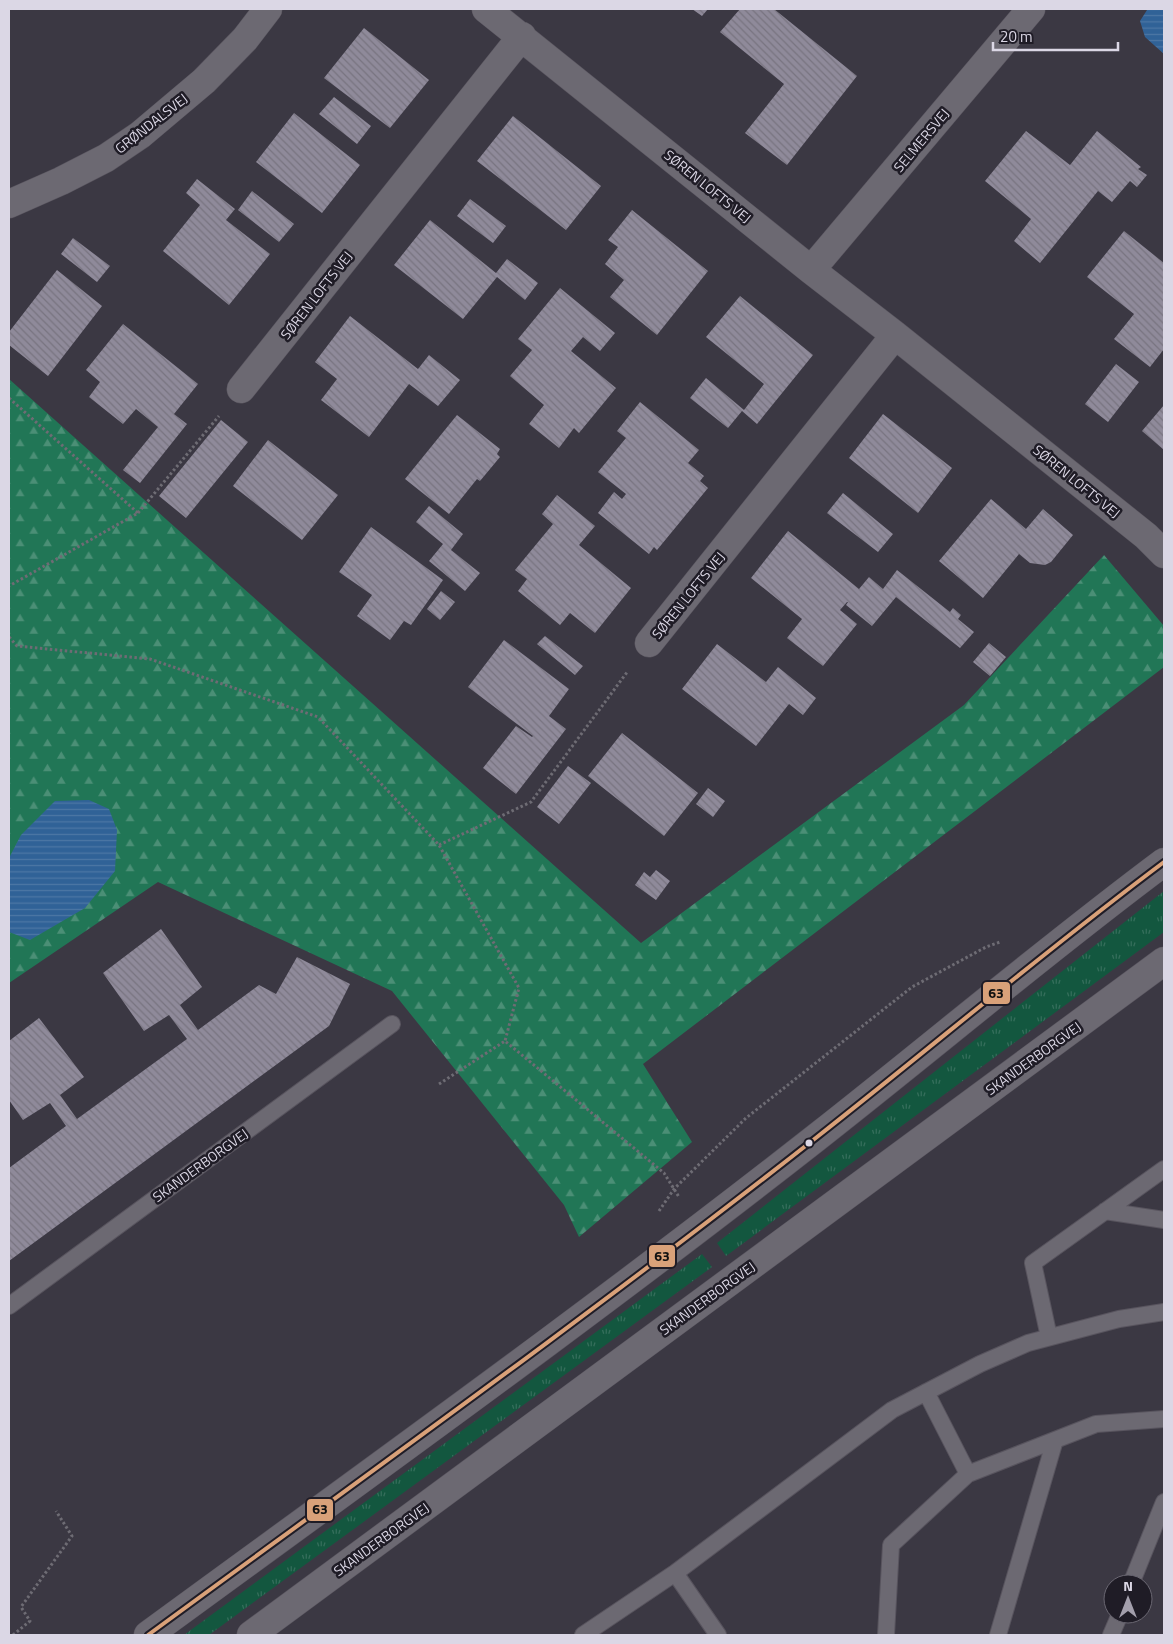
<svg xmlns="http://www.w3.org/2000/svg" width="1173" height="1644" viewBox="0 0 1173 1644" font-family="'Titillium Web',sans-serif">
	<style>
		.grass { fill: url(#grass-tufts) }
		.forest { fill: url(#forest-firs) }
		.water { fill: url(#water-rules) }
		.building { fill: url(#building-back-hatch) }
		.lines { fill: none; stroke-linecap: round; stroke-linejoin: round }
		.service-casing { stroke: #58545e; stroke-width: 18 }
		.minor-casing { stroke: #58545e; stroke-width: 29 }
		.tertiary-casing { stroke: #58545e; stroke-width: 29 }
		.secondary-casing { stroke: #58545e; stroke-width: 29 }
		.path { stroke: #6e6c74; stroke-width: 3; stroke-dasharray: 2.5 2.5; stroke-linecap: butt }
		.service { stroke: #6c6972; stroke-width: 16 }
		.minor { stroke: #6c6972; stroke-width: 28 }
		.tertiary { stroke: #6c6972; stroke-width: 28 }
		.secondary { stroke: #6c6972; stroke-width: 28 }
		.bus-1-casing { stroke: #1f1c26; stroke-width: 8 }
		.bus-1 { stroke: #d9a179; stroke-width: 4 }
		.bus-dot { fill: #dbd7e5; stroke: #1f1c26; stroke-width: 2 }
		.labels { text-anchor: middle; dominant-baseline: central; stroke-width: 5; stroke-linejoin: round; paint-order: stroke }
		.street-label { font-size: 14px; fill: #dbd7e5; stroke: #1f1c26 }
		.line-badge { stroke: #1f1c26; stroke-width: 2 }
		.pale-badge-label { font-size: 14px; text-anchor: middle; font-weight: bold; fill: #111 }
	</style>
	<defs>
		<pattern id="grass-tufts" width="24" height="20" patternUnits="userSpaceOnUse" patternTransform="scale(1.25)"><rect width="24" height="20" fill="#13573f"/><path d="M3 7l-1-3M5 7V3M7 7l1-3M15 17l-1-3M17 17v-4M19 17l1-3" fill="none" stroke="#356e5b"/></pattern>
		<pattern id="forest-firs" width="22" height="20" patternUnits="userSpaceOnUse" patternTransform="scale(1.25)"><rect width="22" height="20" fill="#217656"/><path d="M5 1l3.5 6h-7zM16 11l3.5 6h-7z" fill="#4b8f76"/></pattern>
		<pattern id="water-rules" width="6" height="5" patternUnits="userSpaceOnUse" patternTransform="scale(1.25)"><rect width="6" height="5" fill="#306297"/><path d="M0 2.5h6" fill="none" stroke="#4d78a5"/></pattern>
		<pattern id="building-back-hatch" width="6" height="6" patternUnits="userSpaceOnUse" patternTransform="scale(1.25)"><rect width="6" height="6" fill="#8f8a9a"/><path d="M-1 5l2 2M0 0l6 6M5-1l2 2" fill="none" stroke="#787480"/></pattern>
	</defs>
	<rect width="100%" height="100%" fill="#3b3843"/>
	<path class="grass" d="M1164,891v41l-438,324 -9,-13z
		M702,1254l10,13 -503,368h-25z"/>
	<path class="forest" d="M9,379l632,564 323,-238 140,-150 60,71v41l-521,397 49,78 -113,95 -15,-32 -172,-214 -234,-109 -149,101z"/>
	<path class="water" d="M1151,9h13v45l-19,-17 -5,-16 7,-11z
		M89,800l20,9 8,21 -2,41 -30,37 -55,32 -21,-8v-74l12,-23 34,-34z"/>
	<path class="building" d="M692,9h16l-6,7z
		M740,9h34l83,67 -70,89 -42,-32 39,-49 -64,-52z
		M364,28l65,52 -39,48 -66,-50z
		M334,97l37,29 -14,18 -38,-30z
		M294,113l66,52 -38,48 -66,-51z
		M513,116l88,70 -35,44 -89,-69z
		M1026,131l44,34 27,-34 44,36 -3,2 9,6 -10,12 -7,-6 -18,21 -14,-11 -58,72 -26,-22 17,-22 -46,-38z
		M197,179l38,30 -9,11 44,34 -41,51 -66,-54 37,-46 -14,-12z
		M252,191l42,33 -15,18 -41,-32z
		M470,199l36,27 -13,17 -36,-27z
		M632,210l76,61 -51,64 -47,-38 14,-17 -19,-16 13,-17 -10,-7z
		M430,220l66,53 11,-14 31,24 -13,17 -28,-23 -34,42 -69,-54z
		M1124,231l40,32v86l-14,18 -36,-28 20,-25 -47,-37z
		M73,238l37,28 -13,16 -36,-28z
		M57,270l45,36 -54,70 -39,-31v-13z
		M560,288l55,45 -15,18 -17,-14 -12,14 45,37 -37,45 -5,-5 -15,20 -30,-24 15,-19 -34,-29 22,-26 -14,-11z
		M740,296l73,59 -56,69 -15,-13 -14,17 -38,-30 16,-20 38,32 20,-26 -58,-47z
		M350,316l68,53 11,-14 31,25 -22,26 -29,-22 -40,53 -48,-37 16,-21 -22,-17z
		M123,324l75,60 -24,30 13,10 -47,59 -17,-13 35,-43 -22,-18 -13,15 -34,-27 11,-15 -14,-12z
		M1116,364l23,18 -31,40 -23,-18z
		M640,402l59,48 -11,13 16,13 -4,5 8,7 -51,62 -3,-3 -5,7 -51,-41 16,-21 8,7 4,-5 -28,-22 28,-34 -9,-7z
		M1164,405v45l-22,-19z
		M883,414l69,54 -34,45 -69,-55z
		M457,415l43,34 -3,5 3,3 -20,24 -3,-2 -28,35 -44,-35z
		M221,420l27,22 -62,76 -27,-22z
		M268,440l70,55 -36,45 -69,-54z
		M843,493l50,41 -15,18 -51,-39z
		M557,495l38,31 -16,19 52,43 -36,45 -25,-20 -10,12 -42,-34 9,-12 -12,-9 38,-46 -11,-10z
		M991,499l35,30 17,-20 30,26 -22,27 -6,3 -15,-2 -11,-9 -36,44 -44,-37z
		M429,506l34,28 -12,16 29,23 -15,18 -36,-30 14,-17 -27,-22z
		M371,527l72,53 -32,45 -7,-4 -14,19 -33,-24 15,-21 -33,-23z
		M788,531l71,58 10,-12 14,12 14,-19 53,42 3,-4 8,7 -3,4 16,13 -14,16 -64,-51 -24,29 -26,-21 2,-3h-1l-7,8 17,14 -34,42 -36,-28 15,-19 -51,-41z
		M441,591l14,11 -15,18 -13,-11z
		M545,636l38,30 -8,9 -38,-31z
		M504,640l65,49 -20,27 17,13 -50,65 -33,-26 33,-42 16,11 1,-1 -65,-49z
		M989,643l17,14 -16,19 -17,-14z
		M717,644l49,38 12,-15 38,31 -13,17 -14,-11 -33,42 -74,-57z
		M622,733l76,60 -34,43 -76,-60z
		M568,766l23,17 -32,41 -22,-17z
		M708,788l17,13 -12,16 -17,-13z
		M656,870l14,11 -14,19 -21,-15 9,-13 6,5z
		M161,929l41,58 -22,18 18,25 61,-45 17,9 21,-37 53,27 -21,42 -320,235v-93l57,-42 -16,-23 -27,17 -14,-20v-59l30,-23 45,59 -24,18 17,24 110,-80 -18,-24 -25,16 -41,-58z"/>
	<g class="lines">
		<defs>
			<path id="service" d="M1105,1211l59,9
				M9,1306l383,-282
				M1049,1337l-16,-74 131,-94
				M926,1392l42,82
				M675,1573l43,62
				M1131,1584l33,-82
				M583,1635l92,-62 217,-163 88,-46 48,-21 91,-24 45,-7
				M886,1635l5,-90 77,-71 128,-50 68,-5
				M998,1635l57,-195
				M1111,1635l9,-21"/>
			<path id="minor" d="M486,9l325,261 84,65 251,201 18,18
				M811,270l220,-261
				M241,389l281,-353
				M649,643l246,-308"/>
			<path id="tertiary" d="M9,204l52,-23 45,-23 34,-23 64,-54 41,-42 23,-30"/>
			<path id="secondary" d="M148,1635c224,-164 450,-326 669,-498 116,-91 229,-187 347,-275
				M251,1635l913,-674"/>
		</defs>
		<use href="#service" class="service-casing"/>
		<use href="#minor" class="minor-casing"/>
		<use href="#tertiary" class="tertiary-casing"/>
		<use href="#secondary" class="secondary-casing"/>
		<path class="path" d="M9,398l129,115 -129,73
			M138,513l81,-97
			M9,637l8,9 133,13 168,58 121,128 80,143 -14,53
			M439,845l92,-43 97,-131
			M439,1084l66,-43 159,132 15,24
			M659,1211l15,-22 72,-71 166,-131 74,-40 14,-5
			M13,1635l17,-14 -9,-14 51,-71 -16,-25"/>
		<use href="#service" class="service"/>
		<use href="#minor" class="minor"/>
		<use href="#tertiary" class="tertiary"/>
		<use href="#secondary" class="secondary"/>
		<defs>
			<path id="bus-1" d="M148,1635c224,-164 450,-326 669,-498 116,-91 229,-187 347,-275"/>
		</defs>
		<use href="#bus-1" class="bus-1-casing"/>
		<use href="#bus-1" class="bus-1"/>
	</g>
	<circle class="bus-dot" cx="809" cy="1143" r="4.5"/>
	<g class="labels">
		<g class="street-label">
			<text transform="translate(151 123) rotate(-38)">GRØNDALSVEJ</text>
			<text transform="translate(921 140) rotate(-50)">SELMERSVEJ</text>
			<text transform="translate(708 186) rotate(39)">SØREN LOFTS VEJ</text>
			<text transform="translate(316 295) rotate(-52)">SØREN LOFTS VEJ</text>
			<text transform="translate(1077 481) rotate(39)">SØREN LOFTS VEJ</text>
			<text transform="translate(688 595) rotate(-51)">SØREN LOFTS VEJ</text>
			<text transform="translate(1033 1058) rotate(-36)">SKANDERBORGVEJ</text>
			<text transform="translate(200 1165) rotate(-36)">SKANDERBORGVEJ</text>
			<text transform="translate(707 1298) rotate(-36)">SKANDERBORGVEJ</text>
			<text transform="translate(381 1539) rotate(-36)">SKANDERBORGVEJ</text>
		</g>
	</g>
	<g class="line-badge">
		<rect x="982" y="981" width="29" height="24" rx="5" fill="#d9a179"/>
		<rect x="648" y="1244" width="28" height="24" rx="5" fill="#d9a179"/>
		<rect x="306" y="1498" width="28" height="24" rx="5" fill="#d9a179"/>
	</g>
	<g class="pale-badge-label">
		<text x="996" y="998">63</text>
		<text x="662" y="1261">63</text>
		<text x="320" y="1514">63</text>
	</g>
	<rect width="1173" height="1644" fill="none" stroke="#dbd7e5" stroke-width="20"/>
	<g transform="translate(1128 1599)"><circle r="24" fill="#1f1c26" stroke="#6a6772"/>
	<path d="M0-4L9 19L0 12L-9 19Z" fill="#a39fac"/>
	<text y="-8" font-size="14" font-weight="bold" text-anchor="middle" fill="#dbd7e5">N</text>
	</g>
	<path d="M993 42v8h125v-8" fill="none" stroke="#dbd7e5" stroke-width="2.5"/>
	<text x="1000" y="42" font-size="15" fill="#dbd7e5" stroke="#1f1c26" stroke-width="4" paint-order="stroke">20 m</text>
</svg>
